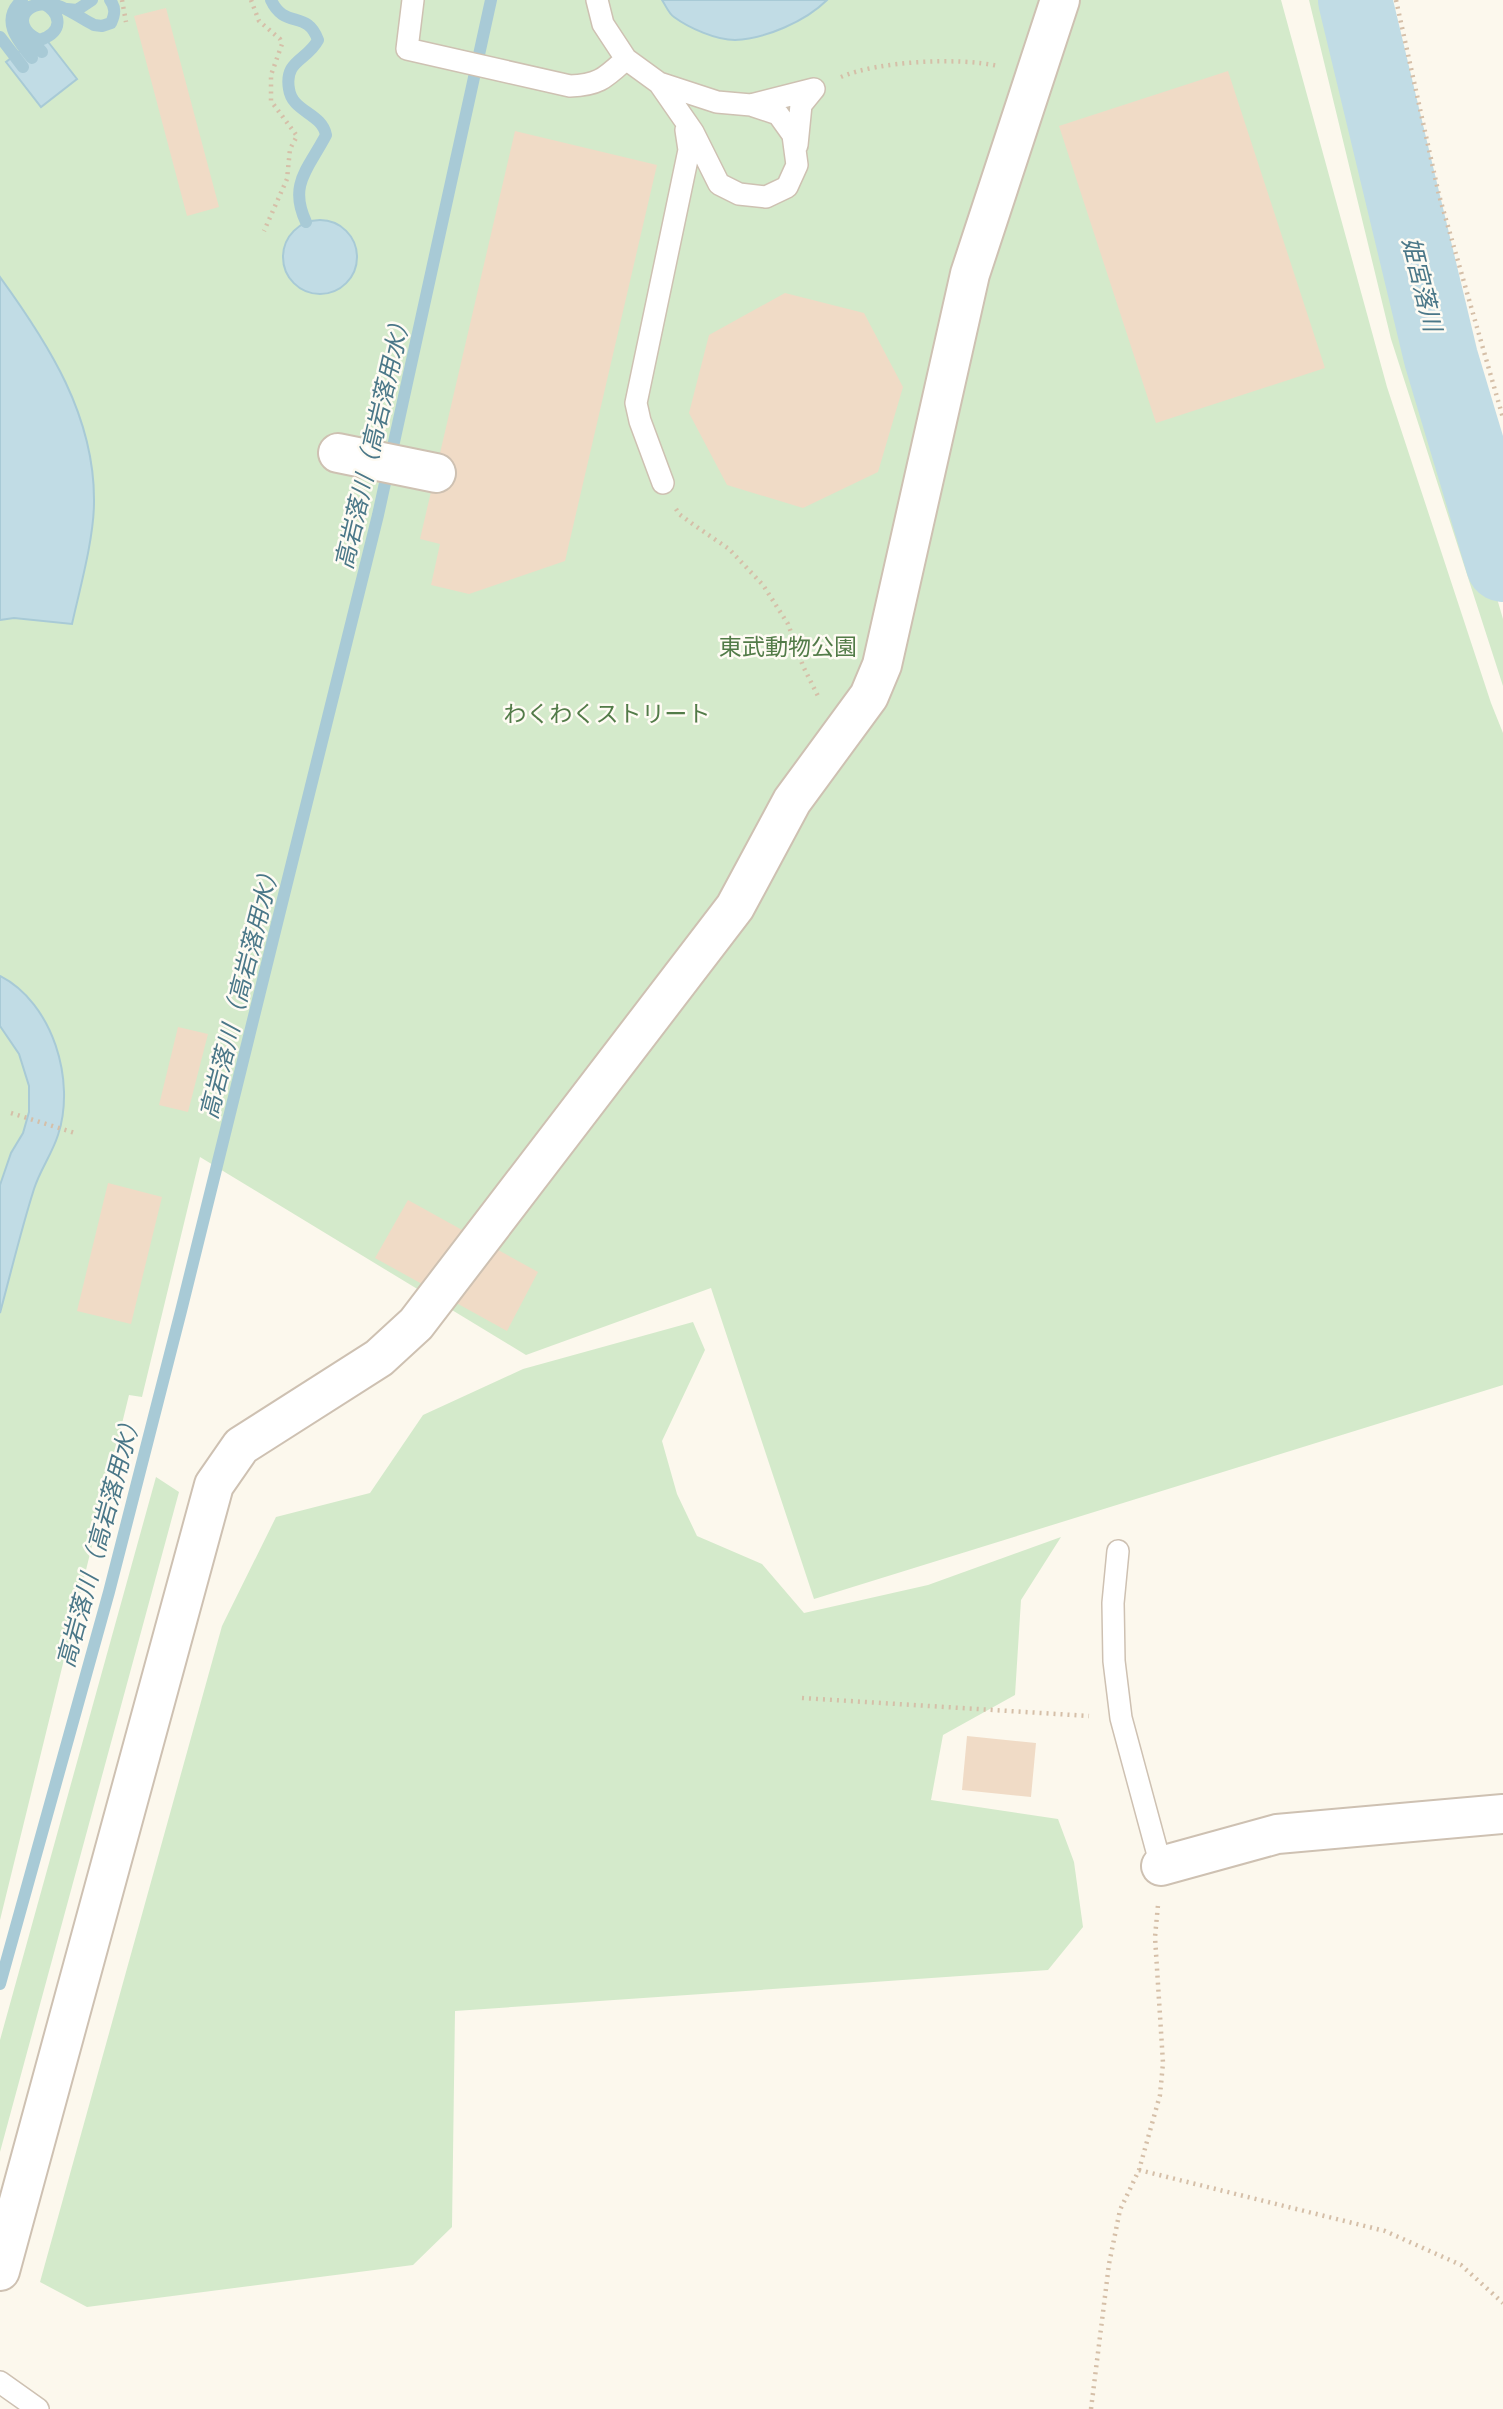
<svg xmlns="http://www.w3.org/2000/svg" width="1503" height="2409" viewBox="0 0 1503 2409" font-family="Manrope,'Noto Sans JP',sans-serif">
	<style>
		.green { fill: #d4eacb }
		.water { fill: #c1dce5; stroke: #a8cad6; stroke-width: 2 }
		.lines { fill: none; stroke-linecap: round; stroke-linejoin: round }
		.stream { stroke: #a8cad6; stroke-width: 12 }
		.river { stroke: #c1dce5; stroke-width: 74 }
		.building { fill: #f0dbc6 }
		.lane-casing { stroke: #cec1b2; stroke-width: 24 }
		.street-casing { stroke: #cec1b2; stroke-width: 42 }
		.path { stroke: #d5bfa8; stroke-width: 4.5; stroke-dasharray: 2 5; stroke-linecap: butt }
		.lane { stroke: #fff; stroke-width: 21 }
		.street { stroke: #fff; stroke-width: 38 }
		.labels { text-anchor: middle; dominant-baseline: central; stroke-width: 5; stroke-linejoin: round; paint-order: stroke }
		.park-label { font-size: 23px; fill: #527b48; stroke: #fefbf3 }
		.water-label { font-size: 24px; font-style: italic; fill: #4a7788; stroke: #fefbf3 }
	</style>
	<rect width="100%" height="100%" fill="#fcf8ed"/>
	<path class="green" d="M0,0h1281l106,387 104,316 12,30v652l-689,214 -103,-311 -185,67 -326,-198 -58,240 -13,-2 -129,525z
		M1309,0h30l92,372 72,247v67l-112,-347z
		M1364,0h23l43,192 73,248v89l-71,-231z
		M693,1322l12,28 -43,91 15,53 20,42 65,28 42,49 124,-28 133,-48 -40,63 -6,95 -72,40 -12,65 127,19 16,43 9,65 -35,43 -593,41 -3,216 -39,38 -326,42 -47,-25 182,-656 54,-109 94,-24 53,-78 100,-46z
		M156,1477l23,15 -179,660v-112z"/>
	<path class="water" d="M662,0h165c-21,21 -62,39 -92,40 -19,0 -46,-12 -61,-23 -5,-3 -8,-11 -12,-17z
		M42,34l35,45 -36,28 -35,-45z
		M283 257a37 37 0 1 1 74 0a37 37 0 1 1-74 0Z
		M0,277c48,66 95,139 94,225 0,36 -14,86 -22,122l-58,-6 -14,2z
		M0,976c53,27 76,105 58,159 -6,19 -18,35 -24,54 -13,41 -23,83 -34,124v-128l11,-32 12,-20 6,-21v-26l-10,-32 -19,-28z"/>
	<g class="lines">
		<path class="stream" d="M22,0c-22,20 -5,40 10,58
			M271,0c14,30 36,9 47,40 -11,21 -34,20 -29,49 3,23 33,24 37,46 -17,33 -38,49 -20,87
			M67,9l10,1 15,-10
			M0,37l23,30
			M42,52l-20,-23 -3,-9 4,-11 19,-6c21,11 21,29 -2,37 -27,-11 -20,-37 8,-36 15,0 33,15 46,21l8,1 9,-3c4,-9 5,-15 -1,-23
			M0,1984l109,-392 72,-281 197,-796 113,-515"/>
		<path class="river" d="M1355,0l86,358 62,207"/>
	</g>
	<path class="building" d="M166,8l53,199 -32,9 -53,-200z
		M1228,71l97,297 -169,55 -97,-297z
		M515,131l142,34 -92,396 -96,33 -38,-9 9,-41 -20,-5z
		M785,293l79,20 39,74 -25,85 -75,36 -76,-23 -38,-72 20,-78z
		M178,1027l30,7 -20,78 -29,-7z
		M108,1183l54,14 -31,127 -54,-13z
		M408,1200l130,72 -31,59 -132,-73z
		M967,1736l69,7 -5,54 -69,-7z"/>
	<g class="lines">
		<defs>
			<path id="lane" d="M413,0l-6,49 163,37c29,-1 35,-8 56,-27
				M597,0l6,24 23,35 33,24 58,19 34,3 27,9 15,21 4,30 -10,22 -21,10 -27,-3 -20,-10 -26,-52 -34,-49
				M751,105l63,-16
				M797,145l4,-40 13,-16
				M663,483l-23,-62 -4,-18 53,-253 -3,-20
				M1118,1551l-5,52 1,58 7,57 40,148
				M0,2382l38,27"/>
			<path id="street" d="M338,453l98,20
				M1161,1866l116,-32 226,-20
				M0,2271l214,-786 27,-39 138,-88 37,-34 319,-417 57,-106 77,-105 13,-31 88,-391 90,-274"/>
		</defs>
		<use href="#lane" class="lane-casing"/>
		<use href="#street" class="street-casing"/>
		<path class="path" d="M122,0l4,22
			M251,0l8,21 21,18 2,5 -11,31v26l26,35 -7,13 -3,30 -23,52
			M1396,0l43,195 64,223
			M841,77c37,-16 117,-20 157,-11
			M676,509l3,5 15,11 35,24 34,36 25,39 15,42 16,32
			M11,1113l64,20
			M802,1698l287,18
			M1139,2170l246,61 76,34 42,38
			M1091,2409l18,-145 11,-54 19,-40 21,-75 3,-32 -8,-126 3,-32"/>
		<use href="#lane" class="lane"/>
		<use href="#street" class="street"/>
	</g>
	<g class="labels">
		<g class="park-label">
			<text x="788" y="646">東武動物公園</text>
			<text x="607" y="713">わくわくストリート</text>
		</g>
		<g class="water-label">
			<text transform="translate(1423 284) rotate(76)">姫宮落川</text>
			<text transform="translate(372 440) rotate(-77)">高岩落川（高岩落用水）</text>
			<text transform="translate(239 990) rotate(-76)">高岩落川（高岩落用水）</text>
			<text transform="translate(98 1539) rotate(-75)">高岩落川（高岩落用水）</text>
		</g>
	</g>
</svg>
